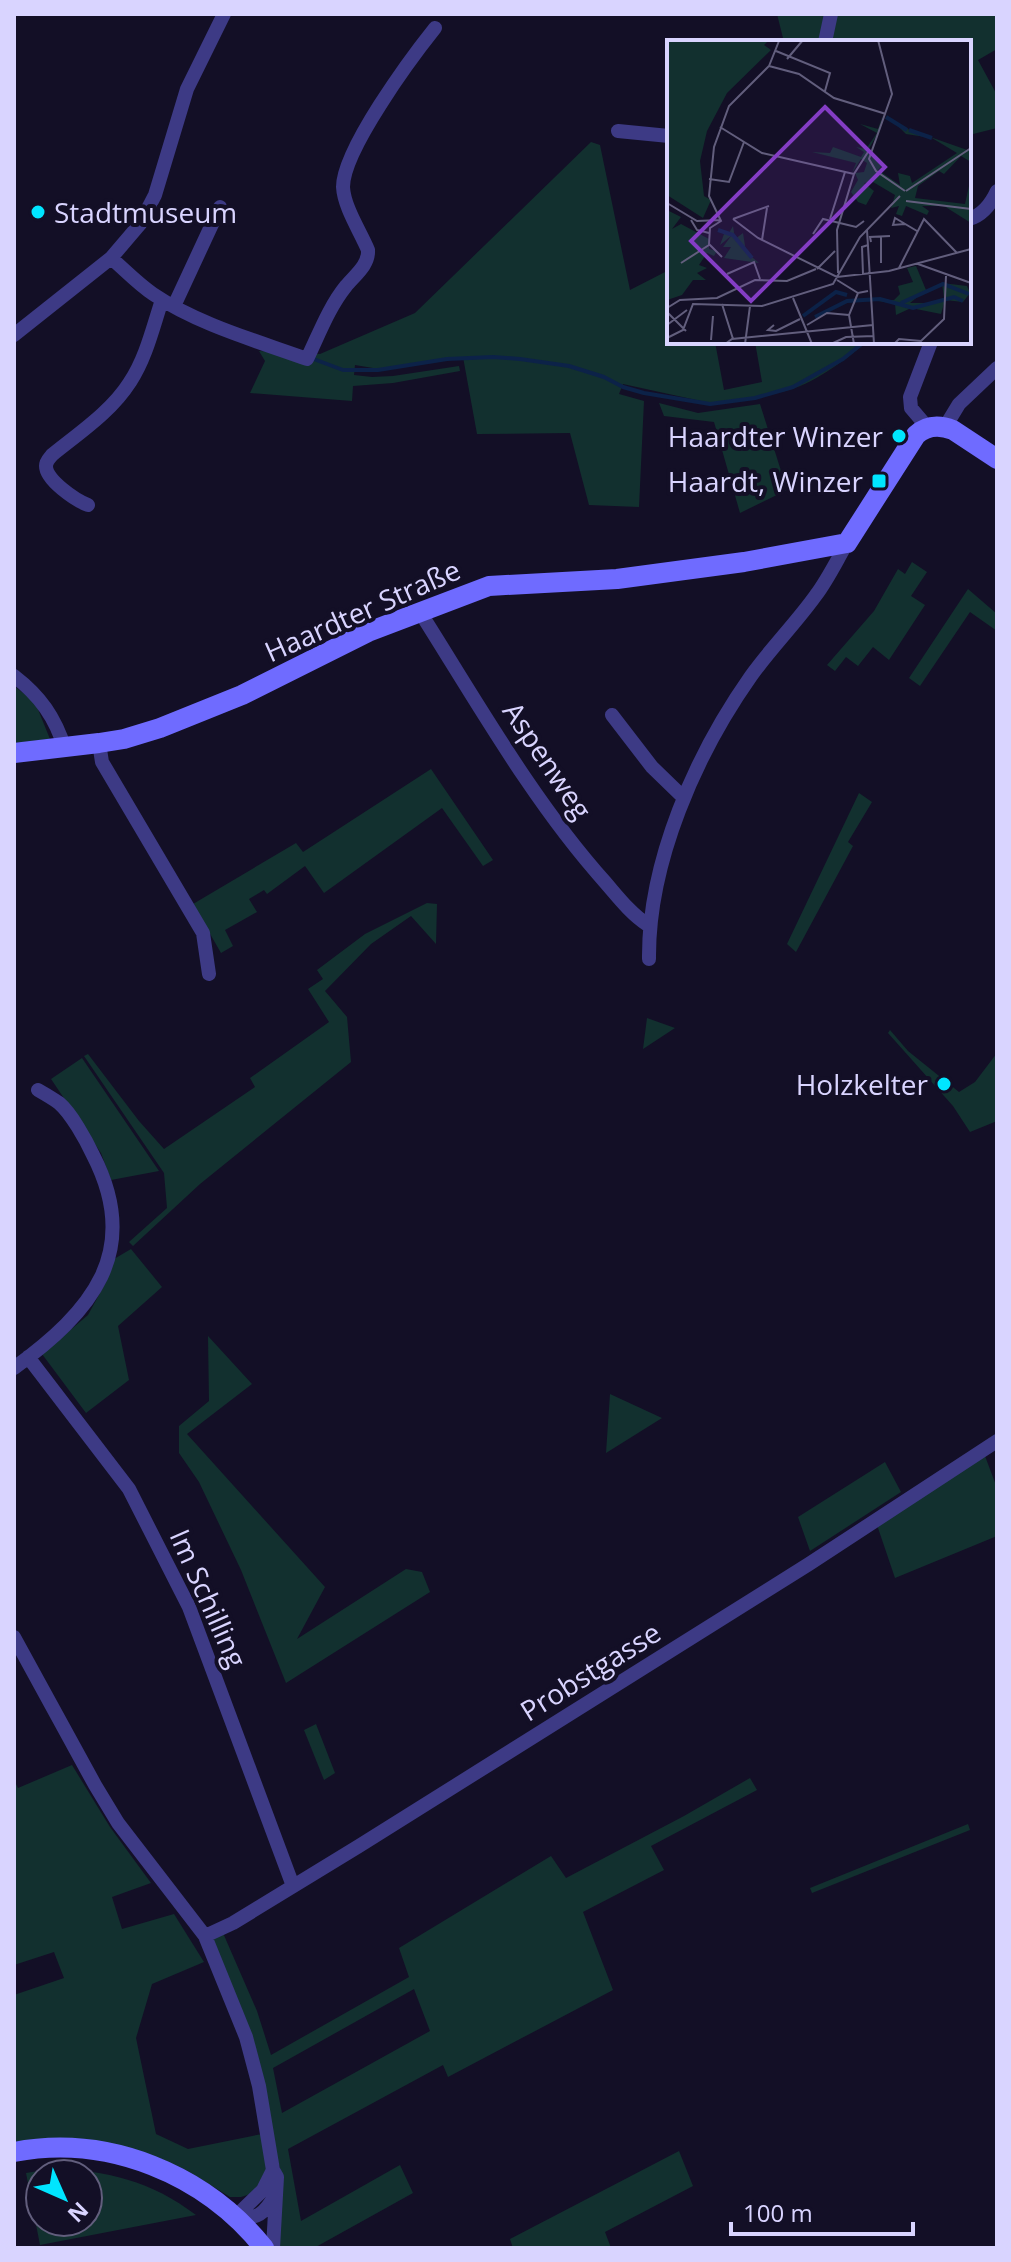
<svg xmlns="http://www.w3.org/2000/svg" width="1011" height="2262" viewBox="0 0 1011 2262" font-family="'Open Sans',sans-serif">
	<style>
		.green { fill: #12302f; fill-rule: evenodd }
		.lines { fill: none; stroke-linecap: round; stroke-linejoin: round }
		.stream { stroke: #0c2248; stroke-width: 4 }
		.street { stroke: #3d3a85; stroke-width: 14 }
		.secondary { stroke: #6f6bff; stroke-width: 20 }
		.poi-dot { fill: #00e5ff; stroke: #130f26; stroke-width: 3 }
		.labels { text-anchor: middle; dominant-baseline: central; stroke-width: 8; stroke-linejoin: round; paint-order: stroke }
		.poi-label { font-size: 28px; fill: #d9d4ff; stroke: #130f26; text-anchor: end }
		.street-label { font-size: 28px; fill: #d9d4ff; stroke: #130f26 }
		.inset-river { fill: none; stroke: #0c2248; stroke-width: 4 }
		.inset-road { fill: none; stroke: #625e7d; stroke-width: 2 }
		.view { fill: #843dc5; fill-opacity: 0.15; stroke: #843dc5; stroke-width: 4 }
		.inset-edge { fill: none; stroke: #d9d4ff; stroke-width: 4 }
	</style>
	<rect width="100%" height="100%" fill="#130f26"/>
	<path class="green" d="M777,14h48l-6,28h-35z
		M837,14h160v35l-19,11 19,35v33l-28,7v-93h-138z
		M591,142l9,3 30,145 39,-20v72h46l9,48 38,-8 -7,-40h112c-25,20 -53,42 -85,50v-3l-27,8 -45,6 -87,-19 -4,10 25,7 -5,106 -50,-2 -19,-72 -93,1 -14,-77 -16,1 -68,11 -24,-4 -1,10 18,2 21,-1 66,-10 1,5 -67,12 -40,3 -1,15 -102,-8 15,-32 -6,-10 61,3 95,-41z
		M659,403l39,10 62,-9 27,86 -47,23 -26,-91 -50,-6z
		M912,562l15,10 -16,24 14,9 -36,55 -16,-13 -15,19 -12,-9 -11,14 -8,-6 47,-54 24,-42 7,5z
		M968,589l29,25v17l-27,-19 -50,74 -11,-8z
		M14,686l21,16 15,37 -36,4z
		M431,769l62,91 -10,6 -41,-58 -118,85 -19,-27 -38,28 -3,-4 -15,9 8,13 -32,18 8,16 -12,7 -28,-49 103,-61 7,9z
		M859,793l13,9 -24,40 5,4 -57,106 -9,-8z
		M427,903l10,1 -1,40 -25,-28 -40,28 -46,47 22,26 4,45 -151,122 -67,62 -4,-4 38,-34 -3,-35 -80,-117 4,-2 51,67 25,28 91,-62 -5,-9 79,-56 -21,-33 15,-10 -6,-9 48,-36z
		M647,1018l28,10 -32,21z
		M890,1030l18,21 51,41 16,-10 22,-29v68l-27,11 -17,-26 -65,-73z
		M82,1058l77,113 -48,9 -10,-27 -50,-74z
		M131,1249l31,38 -44,39 11,54 -43,33 -44,-59 46,-39 18,-33 8,-23z
		M208,1336l44,48 -65,50 138,153 -28,52 109,-70 16,3 8,20 -144,91 -45,-113 -42,-88 -20,-29v-27l30,-25z
		M610,1394l52,24 -56,35z
		M985,1456l12,32v48l-102,42 -18,-53z
		M885,1462l16,30 -91,59 -12,-34z
		M316,1724l19,49 -11,7 -20,-50z
		M72,1765l38,62 41,56 -39,14 10,32 52,-15 30,48 -52,22 -16,54 20,96 32,15 74,-15 6,33 -14,26 -13,4h-11l-44,-27 -22,-10 -150,-17v-148l50,-17 -10,-26 -40,13v-185l4,8z
		M750,1778l7,12 -106,56 13,24 -81,42 30,78 -165,87 -5,-12 -155,84 13,72 99,-56 13,28 -99,55h-35l1,-80 -69,-229 12,-6 34,78 14,44 138,-78 -10,-29 152,-92 15,22 118,-62zM414,1989l16,42 -148,82 -9,-45z
		M968,1824l2,6 -158,63 -2,-5z
		M679,2151l14,35 -88,46 6,16h-98l-3,-9z
		M51,2169c56,1 100,12 145,46l-156,30 -14,-72zM40,2174h48v48h-48z"/>
	<g class="lines">
		<path class="stream" d="M311,358l32,12h35l69,-11 46,-2 27,2 49,7 35,11 19,10 21,6 66,11 45,-6 38,-11 50,-28 21,-17"/>
		<path class="street" d="M825,42l6,-28
			M618,131l51,5
			M969,219c14,-4 22,-15 28,-28
			M111,258c14,12 27,26 42,36 44,30 104,47 154,65 12,-25 22,-52 39,-73 9,-11 23,-21 22,-36 -8,-19 -24,-43 -25,-63 0,-37 68,-129 92,-159
			M174,306l46,-99
			M14,335l97,-77 29,-34 15,-29 32,-106 37,-75
			M945,427l14,-23 38,-36
			M928,428l-17,-20 -1,-11 21,-55
			M88,505c-13,-5 -42,-25 -42,-39 0,-5 3,-7 6,-11 27,-22 59,-43 78,-73 16,-24 23,-55 32,-82
			M420,612c57,90 114,191 185,270 13,15 26,32 43,43
			M14,676c26,20 41,41 51,73
			M612,715l40,52 32,31
			M99,743l3,19 101,171 6,41
			M649,959c-1,-97 47,-205 102,-283 20,-28 45,-53 65,-81 12,-16 21,-35 31,-52
			M28,1357l101,132 60,118 104,279
			M14,1368c77,-56 129,-116 79,-213 -7,-15 -22,-42 -34,-52 -7,-5 -14,-9 -21,-13
			M14,1637l81,148 23,38 87,113 41,101 13,49 14,84 4,7 -4,71
			M205,1936l28,-13 126,-77 450,-282 188,-123
			M235,2217l28,-27 10,-20
			M235,2217c23,3 29,-3 41,-23"/>
		<path class="secondary" d="M14,753l85,-10 25,-4 36,-11 82,-33 126,-63 121,-46 128,-7 127,-17 103,-19 69,-108c11,-10 24,-10 37,-5l44,29
			M14,2152c94,-18 191,22 250,96"/>
	</g>
	<g class="poi-dot">
		<circle cx="38" cy="212" r="8"/>
		<circle cx="899" cy="436" r="8"/>
		<rect x="871" y="473" width="16" height="16" rx="4"/>
		<circle cx="944" cy="1084" r="8"/>
	</g>
	<g class="labels">
		<g class="poi-label">
			<text x="54" y="212" text-anchor="start">Stadtmuseum</text>
			<text x="883" y="436">Haardter Winzer</text>
			<text x="863" y="481">Haardt, Winzer</text>
			<text x="928" y="1084">Holzkelter</text>
		</g>
		<g class="street-label">
			<text transform="translate(362 610) rotate(-24)">Haardter Straße</text>
			<text transform="translate(548 760) rotate(56)">Aspenweg</text>
			<text transform="translate(209 1598) rotate(66)">Im Schilling</text>
			<text transform="translate(590 1671) rotate(-32)">Probstgasse</text>
		</g>
	</g>
	<g transform="translate(667 40)">
		<rect width="304" height="304" fill="#130f26"/>
		<path d="M0,0h102l-5,5 7,5 -44,43 -20,38 -7,30 4,35 7,4 -8,18 -36,-23zM216,74l-5,19 -11,19 15,14 -4,4 22,15 -2,-12 12,3 2,7 45,-30 -25,-15 -26,-4 -19,-19 12,11 71,25 1,11 -10,-6 -17,18 -5,-3 -21,15 -3,12 50,6 4,-18 2,37 -27,-17h-22l7,5 -2,4 -21,-9 -4,10 -6,-2 3,-8 -8,2 4,-13 -22,-13 -9,1 10,8 -8,14 -8,-3 -7,-10 7,-12 -3,-7 9,-1 3,-9 -6,-4 -9,14 4,-10 -44,-11 18,1 3,-6 28,10 3,-5 -8,-5 10,2 11,-16 -17,-9 18,5zM0,170l14,7 -9,12 9,-5 28,15v10l8,2 -3,5 -7,-3 -8,12 8,3 -10,5 9,7h-13l-11,15 -15,5zM66,186l2,13 8,-6 3,19 13,11 -35,-5 7,-11h-8l8,-11 -11,9 4,-11 -5,-5 10,4zM249,226l10,24 -16,13h27l7,-5 -2,-15 25,3 3,7 -7,9 -18,-2 -4,14 -30,-6 -15,7 -1,-11 -22,-4h21l6,-6 -2,-8 15,-4 -6,-14z" fill="#12302f"/>
		<path class="inset-river" d="M219,77l21,13M242,90l23,8M51,190l15,5 19,23M234,263l42,-19 26,10M136,276l33,-24 11,3M148,277l32,-16 33,-2 33,9 41,-11 9,4"/>
		<path class="inset-road" d="M211,0l14,54 -23,65 7,12 29,20M109,11l54,22 -5,18M120,19l16,-19M102,26l30,8 35,24 52,16M53,87l42,26 92,21M42,139l20,3 15,-40M239,151l65,-43M239,161l65,8M0,163l30,18 23,-1M66,179l25,19 79,39 52,-6 82,-22M66,179l36,-13M163,179l15,-47M24,180l6,10 12,3M238,184l-12,1 2,-7 22,13M200,190l7,114M146,194l10,-15 33,8 8,-6M95,200l5,-32M204,202l-1,-5 20,-1M55,217l-13,-13 1,-16 11,-7 -12,-25 5,-49 15,-41 40,-40 10,-25M14,223l28,-18M214,223v-27M251,224l53,19M232,228l25,-49 33,34M150,229l18,-18M171,233l-1,-43 17,-56 14,-22M60,234l27,-12 6,17M196,234l-1,-27 6,-2M170,240l21,13 10,-2M126,258l19,46M55,264l11,35M0,268l13,-8 37,-2 38,-18 32,1 29,-12M0,272l19,19M0,285l20,-15M107,285l-6,5 8,1 24,-12M140,285l20,-12 22,2M0,298l16,-8 10,-26 69,2 71,-22 27,-47 40,-41M44,300l2,-24M58,304l7,-5 141,-14M78,304l5,-38M164,304l15,-7 28,-1M187,304l-5,-29 9,-22M227,304l5,-5 22,2 23,-22 2,-43"/>
		<path class="view" d="M158,67l60,60 -134,134 -60,-60z"/>
		<rect width="304" height="304" class="inset-edge"/>
	</g>
	<rect width="1011" height="2262" fill="none" stroke="#d9d4ff" stroke-width="32"/>
	<g transform="translate(64 2198) rotate(135)"><circle r="38" fill="#130f26" stroke="#625e7d" stroke-width="2"/>
	<path d="M0-6L14 30L0 20L-14 30Z" fill="#00e5ff"/>
	<text y="-12" font-size="22" font-weight="bold" text-anchor="middle" fill="#d9d4ff">N</text>
	</g>
	<path d="M731 2222v12h182v-12" fill="none" stroke="#d9d4ff" stroke-width="4"/>
	<text x="743" y="2222" font-size="24" fill="#d9d4ff" stroke="#130f26" stroke-width="6" paint-order="stroke">100 m</text>
</svg>
